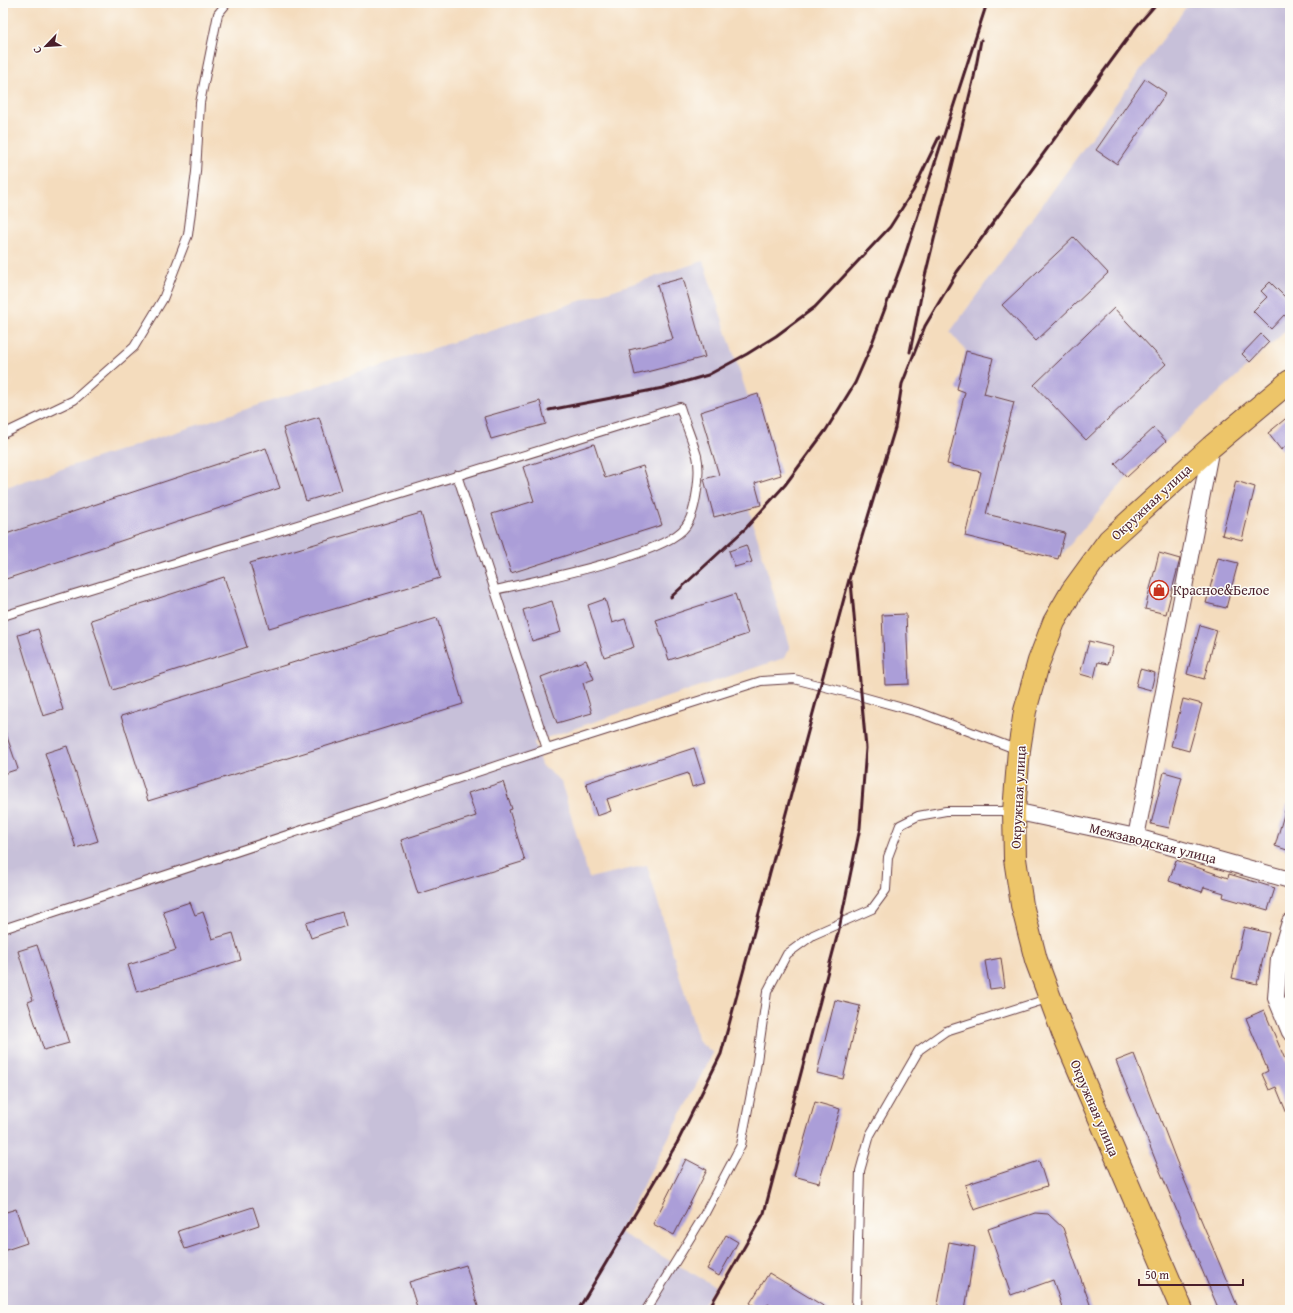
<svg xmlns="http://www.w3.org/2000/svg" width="1293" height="1313" viewBox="0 0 1293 1313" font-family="'Gentium Book Plus',serif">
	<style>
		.industrial { fill: #c7c0d9 }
		.building { fill: #ab9ed8 }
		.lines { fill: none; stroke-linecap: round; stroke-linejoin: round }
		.service-casing { stroke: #643b41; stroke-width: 10 }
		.minor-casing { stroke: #643b41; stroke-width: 18 }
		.trunk-casing { stroke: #643b41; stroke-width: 24 }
		.service { stroke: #fff; stroke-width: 8 }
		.minor { stroke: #fff; stroke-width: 16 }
		.trunk { stroke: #edc569; stroke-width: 22 }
		.rail { stroke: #4a1f2b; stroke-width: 3 }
		.labels { text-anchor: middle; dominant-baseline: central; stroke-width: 3; stroke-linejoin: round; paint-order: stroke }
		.street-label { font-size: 14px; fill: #4a1f2b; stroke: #fdfcf7 }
		.poi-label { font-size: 14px; fill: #4a1f2b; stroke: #fdfcf7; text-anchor: start }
	</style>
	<rect width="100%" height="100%" fill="#fdfcf7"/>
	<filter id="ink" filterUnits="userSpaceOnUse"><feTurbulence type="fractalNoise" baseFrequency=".025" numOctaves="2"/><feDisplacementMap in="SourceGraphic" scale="8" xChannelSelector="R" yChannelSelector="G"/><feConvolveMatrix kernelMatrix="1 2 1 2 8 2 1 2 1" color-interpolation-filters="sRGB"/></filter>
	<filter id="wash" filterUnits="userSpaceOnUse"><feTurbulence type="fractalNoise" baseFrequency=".012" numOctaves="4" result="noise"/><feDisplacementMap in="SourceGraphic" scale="16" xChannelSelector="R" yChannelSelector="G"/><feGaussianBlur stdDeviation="0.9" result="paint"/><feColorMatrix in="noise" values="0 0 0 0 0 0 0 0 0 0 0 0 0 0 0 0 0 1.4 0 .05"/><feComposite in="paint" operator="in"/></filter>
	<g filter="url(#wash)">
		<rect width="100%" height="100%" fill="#f4dcbd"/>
		<path class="industrial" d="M1189,3h101v324l-163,150 -69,82 -93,-23 16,-64 -34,-8 18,-72 -8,-3 9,-38 -16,-19z
			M703,261l45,136 10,-3 23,81 -26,8 6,22 -12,4 41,140 -6,9 -250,84 7,23 20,16 28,97 58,-13 52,177 14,11 -94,179 96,54 -14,24h-698v-822z"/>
		<g id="blocks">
			<path class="building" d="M1145,79l21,14 -49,71 -21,-14z
				M1074,237l34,36 -72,68 -34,-36z
				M683,278l22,79 -70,18 -6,-25 44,-11 -16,-54z
				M1270,282l20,20v18l-6,-5 -13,14 -18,-18 14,-14 -6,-6z
				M1114,308l52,56 -80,76 -52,-55z
				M1261,334l8,8 -19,20 -8,-8z
				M966,351l27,7 -9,36 30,8 -28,112 79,19 -7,26 -93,-23 16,-64 -34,-8 18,-72 -8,-3z
				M758,394l23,81 -26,8 6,22 -47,12 -10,-38 15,-4 -19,-63z
				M540,401l6,23 -55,15 -7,-22z
				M1290,415v28l-9,7 -13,-17z
				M319,417l23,73 -36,11 -23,-73z
				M1154,428l12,13 -39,36 -12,-13z
				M594,444l11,34 38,-12 19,59 -151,48 -19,-59 42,-13 -11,-34z
				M266,448l14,40 -277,92v-45z
				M1236,481l19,6 -13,53 -20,-5z
				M421,513l19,65 -171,50 -19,-65z
				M746,545l6,17 -17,5 -6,-16z
				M1159,553l21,6 -14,55 -21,-5z
				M1218,558l20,5 -12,45 -20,-5z
				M224,577l23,70 -134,43 -22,-70z
				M735,594l13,40 -79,26 -13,-40z
				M605,599l7,24 13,-4 9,28 -30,10 -16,-52z
				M552,601l9,31 -29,9 -9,-31z
				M906,614l3,70 -24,1 -3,-70z
				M437,618l26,86 -315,97 -27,-85z
				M1200,625l17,5 -13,49 -17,-5z
				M38,629l25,81 -20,6 -25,-81z
				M1089,641l24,6 -5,17 -10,-2 -4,16 -14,-4z
				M586,660l8,19 -11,4 9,30 -35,10 -16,-46z
				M1140,669l15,4 -4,17 -15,-4z
				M1183,699l19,5 -13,47 -18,-5z
				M3,731h2l13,38 -15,5z
				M67,746l31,95 -22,7 -31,-95z
				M694,748l11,35 -13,4 -4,-14 -81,26 4,12 -14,5 -11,-33z
				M1164,772l18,5 -13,51 -18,-4z
				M503,782l9,27 -3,1 16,51 -107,33 -17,-54 75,-24 -8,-23z
				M1287,804l3,1v46l-15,-5z
				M1176,860l52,18 1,-4 46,14 -7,22 -45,-13 1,-4 -20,-6 -2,5 -33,-11z
				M190,902l5,13 8,-3 9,27 21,-6 8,27 -104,32 -9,-27 48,-15 -13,-39z
				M342,912l4,14 -35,12 -5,-15z
				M1244,927l25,6 -12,51 -25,-6z
				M37,945l32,98 -25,7 -16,-48 5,-2 -15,-49z
				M1001,958l4,29 -15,2 -5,-28z
				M835,1000l25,6 -17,73 -26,-6z
				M1264,1010l26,61v50l-14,-34 -7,3 -7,-16 6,-3 -22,-53z
				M1134,1054l23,60 1,-1 18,47 63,150h-20l-62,-146 -41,-103z
				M815,1102l25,7 -21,74 -25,-7z
				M686,1159l21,11 -33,65 -21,-11z
				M1039,1161l8,25 -73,24 -9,-25z
				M253,1207l6,18 -74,24 -7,-18z
				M16,1209l11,34 -24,8v-38z
				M1035,1213l13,1 15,14 29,82h-29l-10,-30 -42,15 -23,-66z
				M726,1235l12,7 -19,34 -12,-7z
				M949,1242l26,5 -10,63h-28z
				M466,1265l13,45h-61l-9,-28z
				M769,1273l61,37h-53l-9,-6 -3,6h-4l-11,-7z"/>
		</g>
	</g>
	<g filter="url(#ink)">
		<use href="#blocks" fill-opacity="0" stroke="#643b41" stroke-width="1"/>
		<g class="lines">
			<defs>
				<path id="service" d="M3,434l71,-34 60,-53 29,-48 25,-64 8,-63 4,-69 18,-89 9,-11
					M457,475l90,274
					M3,616l677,-209c5,16 12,32 17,49 4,16 -1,56 -11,70 -20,30 -153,55 -191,64
					M3,929l544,-180 214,-68 33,-2 51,13 76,21 97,37
					M646,1310l57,-93 38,-72 15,-77 11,-76 20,-38 26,-19 59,-26 14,-19 2,-33 12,-32 18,-9 28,-5h67
					M856,1310l4,-139 10,-36 49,-85 27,-19 104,-33"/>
				<path id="minor" d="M1014,811l122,26 154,43
					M1136,837l75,-390
					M1290,922l-11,36 -3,40 14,34"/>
				<path id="trunk" d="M1182,1310l-119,-277 -27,-73 -14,-55 -7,-46 -1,-48 5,-61 6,-39 14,-50 15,-39 18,-31 37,-51 102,-93 79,-66"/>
			</defs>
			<use href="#service" class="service-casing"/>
			<use href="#minor" class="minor-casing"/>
			<use href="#trunk" class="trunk-casing"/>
			<use href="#service" class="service"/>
			<use href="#minor" class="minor"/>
			<use href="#trunk" class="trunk"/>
			<path class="rail" d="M910,352l15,-76 49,-199 7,-37
				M549,410l114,-22 45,-13 39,-21 29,-18 39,-29 75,-80 23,-36 26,-54
				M671,597l74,-68 40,-44 41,-55 29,-47 14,-32 35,-93 83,-255
				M578,1310l99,-167 44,-89 129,-478 45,-148 7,-44 23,-58 32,-54 179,-245 21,-24
				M708,1310l56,-97 75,-284 21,-101 6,-80 -15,-166"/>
		</g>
	</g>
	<defs>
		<symbol id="shop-ring" viewBox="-11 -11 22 22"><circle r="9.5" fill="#fdfcf7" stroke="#c8321e" stroke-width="1.5"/><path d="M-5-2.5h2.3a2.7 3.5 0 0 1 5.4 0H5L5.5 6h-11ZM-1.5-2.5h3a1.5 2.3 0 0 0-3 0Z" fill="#c8321e"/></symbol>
	</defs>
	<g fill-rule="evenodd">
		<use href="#shop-ring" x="1148" y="579" width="22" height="22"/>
	</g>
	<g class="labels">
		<g class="street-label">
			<text transform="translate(1151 502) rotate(-43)">Окружная улица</text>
			<text transform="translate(1018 797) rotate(-87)">Окружная улица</text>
			<text transform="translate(1153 843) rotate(14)">Межзаводская улица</text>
			<text transform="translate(1095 1108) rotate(67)">Окружная улица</text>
		</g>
		<g class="poi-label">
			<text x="1173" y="590">Красное&amp;Белое</text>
		</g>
	</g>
	<rect width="1293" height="1313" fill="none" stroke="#fdfcf7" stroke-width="16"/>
	<g transform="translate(46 46) rotate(245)" stroke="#fdfcf7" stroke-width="3" paint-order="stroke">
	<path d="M0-3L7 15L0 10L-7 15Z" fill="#4a1f2b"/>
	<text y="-6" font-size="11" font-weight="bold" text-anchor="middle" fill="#4a1f2b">С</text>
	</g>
	<path d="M1139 1279v6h104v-6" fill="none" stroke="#4a1f2b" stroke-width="2"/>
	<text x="1145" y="1279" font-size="12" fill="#4a1f2b" stroke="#fdfcf7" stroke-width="3" paint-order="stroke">50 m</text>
</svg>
